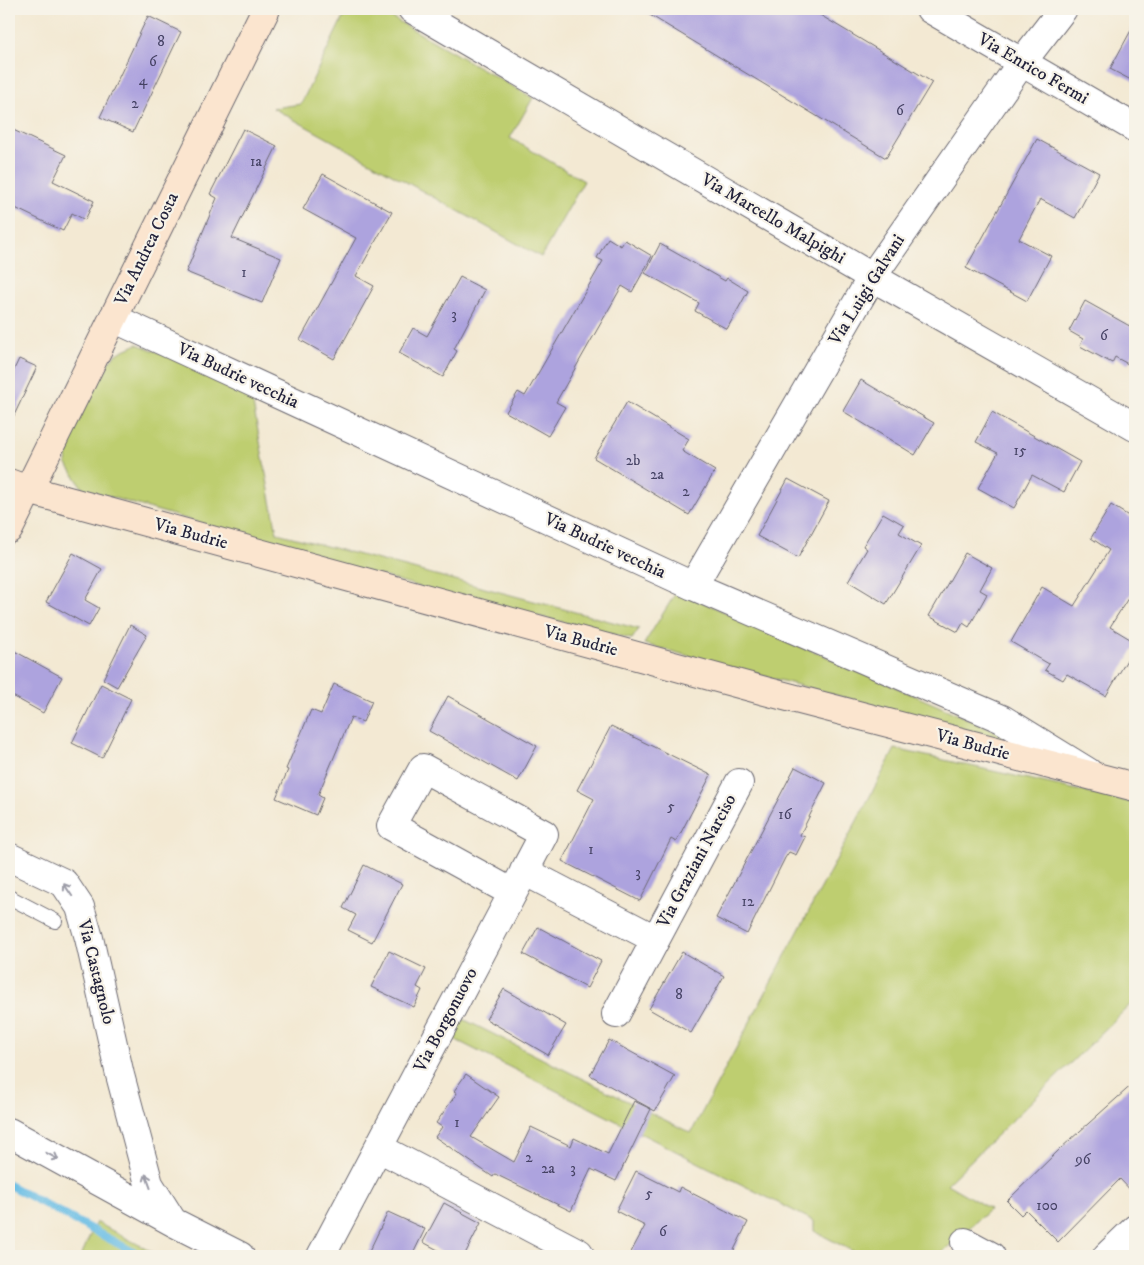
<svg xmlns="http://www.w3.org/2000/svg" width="1144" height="1265" viewBox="0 0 1144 1265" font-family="'IM FELL DW Pica',serif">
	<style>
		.green { fill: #bece70; stroke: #707856 }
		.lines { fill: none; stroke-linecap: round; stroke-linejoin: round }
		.stream { stroke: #68bde5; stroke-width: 8 }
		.building { fill: #ada3de }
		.lane-casing { stroke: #6b6870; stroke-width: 16 }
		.street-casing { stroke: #6b6870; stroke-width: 30 }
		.secondary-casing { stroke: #6b6870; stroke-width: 30 }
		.lane { stroke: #fff; stroke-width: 14 }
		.street { stroke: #fff; stroke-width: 28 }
		.secondary { stroke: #fbe5cf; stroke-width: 28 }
		.oneway { stroke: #9c9ca7 }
		.labels { text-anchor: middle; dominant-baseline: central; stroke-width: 4.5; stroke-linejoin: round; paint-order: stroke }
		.number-label { font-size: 15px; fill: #454264 }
		.street-label { font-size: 18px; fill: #22223b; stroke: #f7f3e8 }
	</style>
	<rect width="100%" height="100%" fill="#f7f3e8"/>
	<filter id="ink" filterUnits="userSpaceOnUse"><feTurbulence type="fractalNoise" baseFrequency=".02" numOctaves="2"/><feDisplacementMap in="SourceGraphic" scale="10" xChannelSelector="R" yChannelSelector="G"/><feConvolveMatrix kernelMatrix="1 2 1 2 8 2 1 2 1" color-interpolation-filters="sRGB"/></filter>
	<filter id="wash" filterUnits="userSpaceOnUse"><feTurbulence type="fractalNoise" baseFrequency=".0096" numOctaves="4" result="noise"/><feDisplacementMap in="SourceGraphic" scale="20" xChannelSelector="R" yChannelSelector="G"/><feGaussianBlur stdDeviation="1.12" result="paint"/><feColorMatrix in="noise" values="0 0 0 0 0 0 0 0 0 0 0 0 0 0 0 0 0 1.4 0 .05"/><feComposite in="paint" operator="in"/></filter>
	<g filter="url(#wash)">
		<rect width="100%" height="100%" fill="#f3e9d3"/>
		<path class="green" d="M347,9h30l156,89 -23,40 74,43 -43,76 -268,-149 28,-4z
			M137,344l113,44 27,145 362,96 -7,10 -198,-48 -351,-102 -17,-26c3,-26 29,-86 47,-106 6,-6 17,-9 24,-13z
			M677,591l357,157 -390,-104z
			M895,749l240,54v197l-188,184 43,25 -52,47h-76l-48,-25v-10l-362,-183 9,-20 230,115z
			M96,1222l64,34h-79z"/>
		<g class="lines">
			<path class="stream" d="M9,1185l132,71"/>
		</g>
		<g id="blocks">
			<path class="building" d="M640,9h170l122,73 -46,76z
				M148,16l33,16 -48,100 -33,-15z
				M1135,23v59l-25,-13z
				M9,128l57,27 -13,26 41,20 -9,19 -13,-7 -9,18 -54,-26z
				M243,129l34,17 -45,92 49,20 -19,45 -76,-31 31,-74 -7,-4z
				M1037,139l62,34 -24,45 -35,-19 -21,40 32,17 -24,45 -61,-33z
				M323,174l69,38 -36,64 18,10 -40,73 -34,-19 56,-102 -53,-29z
				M608,238l13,8 4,-6 27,16 -20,36 -10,-6 -66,116 9,5 -17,29 -42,-24 12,-20 7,4 78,-135 -6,-3z
				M660,244l65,37 2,-3 21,13 -21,38 -32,-18 4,-8 -54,-30z
				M460,277l25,13 -31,59 3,2 -14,26 -44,-24 14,-25 14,8z
				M1085,301l50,28v21l-7,14 -13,-7 -3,6 -32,-17 3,-7 -14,-8z
				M19,359l18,8 -28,59v-46z
				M861,380l73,43 -19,32 -72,-44z
				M627,402l62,37 -7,12 33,20 -26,44 -95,-57z
				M992,412l88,50 -16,30 -32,-17 -18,33 -36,-20 20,-35 -22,-11z
				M788,479l41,22 -31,57 -41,-22z
				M1111,505l24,15v67l-25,40 25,15v4l-29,50 -39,-22 -4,6 -18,-10 4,-6 -38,-22 31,-55 32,19 35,-56 -18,-12z
				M883,513l21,12 -5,8 22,13 -35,58 -38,-23 19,-32 -4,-3z
				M73,553l29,16 -17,31 14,8 -10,18 -43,-24z
				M965,553l27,15 -12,22 7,4 -18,33 -6,-4 -5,9 -29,-16z
				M130,625l17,10 -30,52 -14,-8z
				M9,648l53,29 -19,36 -34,-19z
				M101,684l30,15 -29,59 -30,-15z
				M334,684l38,17 -9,21 -12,-5 -33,78 5,3 -7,17 -40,-17 12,-28 -2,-1 25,-59 10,4z
				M448,696l89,50 -19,35 -89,-50z
				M611,726l100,49 -35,67 -5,-3 -31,62 -78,-40 32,-62 -17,-9z
				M795,767l31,16 -26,52 5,2 -9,18 -7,-3 -4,6 -38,76 -31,-16z
				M364,865l38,19 -30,58 -24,-12 8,-15 -13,-7z
				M538,927l63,34 -14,27 -64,-34z
				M389,951l37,18 -9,18 5,3 -8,17 -43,-20z
				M682,952l42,24 -33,57 -42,-24z
				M504,989l62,36 -18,30 -62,-36z
				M609,1040l66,36 -20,35 -65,-36z
				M466,1074l33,23 -28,40 43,25 17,-35 40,19 3,-8 34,16 26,-53 17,8 -35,72 -25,-12 -20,42 -76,-37 -2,3 -58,-40 7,-10 -6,-4 21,-30 -3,-2z
				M1135,1082v113l-15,-16 -62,63 -32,-32 -5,5 -14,-14 54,-53z
				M636,1171l42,21 2,-5 68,35 -17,34h-102l16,-30 -29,-15z
				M444,1203l37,20 -17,33h-15l-26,-14z
				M388,1212l37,17 -13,27h-45z"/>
		</g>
	</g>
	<g filter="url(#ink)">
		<use href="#blocks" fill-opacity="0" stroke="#6b6870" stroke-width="1"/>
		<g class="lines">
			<defs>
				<path id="lane" d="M9,897l46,24"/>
				<path id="street" d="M412,9l460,268 263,150
					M930,9l205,119
					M113,318l580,268 309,133 86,53
					M693,586l179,-309 150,-215 41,-53
					M9,857l55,26 16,24 9,31 31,137 29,109 24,38
					M524,871l131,68
					M616,1014l123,-231
					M9,1132l164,90 67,34
					M379,1148l200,105
					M965,1242l26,14
					M321,1256l223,-422 -121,-66 -32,58 122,67
					M1107,1256l28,-27"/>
				<path id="secondary" d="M9,483l19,7 737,201 370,96
					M9,529l257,-520"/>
			</defs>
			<use href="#lane" class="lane-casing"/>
			<use href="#street" class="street-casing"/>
			<use href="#secondary" class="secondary-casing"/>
			<use href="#lane" class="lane"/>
			<use href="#street" class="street"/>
			<use href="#secondary" class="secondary"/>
		</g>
		<defs><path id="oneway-shaft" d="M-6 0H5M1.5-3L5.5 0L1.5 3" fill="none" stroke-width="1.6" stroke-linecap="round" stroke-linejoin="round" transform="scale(1.25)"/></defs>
		<g class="oneway">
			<use href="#oneway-shaft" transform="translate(68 890) rotate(-124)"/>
			<use href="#oneway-shaft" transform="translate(52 1156) rotate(29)"/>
			<use href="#oneway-shaft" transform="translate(148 1181) rotate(-110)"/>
		</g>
	</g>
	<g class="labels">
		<g class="number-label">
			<text x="161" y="41">8</text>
			<text x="153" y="61">6</text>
			<text x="143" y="80">4</text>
			<text x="135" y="103">2</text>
			<text x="900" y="110">6</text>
			<text x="256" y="161">1a</text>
			<text x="244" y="272">1</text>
			<text x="454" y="314">3</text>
			<text x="1104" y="335">6</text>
			<text x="1020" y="450">15</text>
			<text x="633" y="460">2b</text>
			<text x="657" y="474">2a</text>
			<text x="686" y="491">2</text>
			<text x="671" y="806">5</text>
			<text x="785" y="814">16</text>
			<text x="591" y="849">1</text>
			<text x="638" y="872">3</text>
			<text x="748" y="901">12</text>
			<text x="679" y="994">8</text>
			<text x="457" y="1122">1</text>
			<text x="529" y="1157">2</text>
			<text x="1083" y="1159">96</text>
			<text x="548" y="1168">2a</text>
			<text x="573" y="1168">3</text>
			<text x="649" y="1193">5</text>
			<text x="1047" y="1205">100</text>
			<text x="663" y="1231">6</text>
		</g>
		<g class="street-label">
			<text transform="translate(1033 69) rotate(30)">Via Enrico Fermi</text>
			<text transform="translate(773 219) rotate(30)">Via Marcello Malpighi</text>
			<text transform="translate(147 249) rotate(-64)">Via Andrea Costa</text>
			<text transform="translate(867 290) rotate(-58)">Via Luigi Galvani</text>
			<text transform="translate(238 376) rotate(25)">Via Budrie vecchia</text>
			<text transform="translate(191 534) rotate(15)">Via Budrie</text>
			<text transform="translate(605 546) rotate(25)">Via Budrie vecchia</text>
			<text transform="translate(581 641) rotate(15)">Via Budrie</text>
			<text transform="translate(973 745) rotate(15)">Via Budrie</text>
			<text transform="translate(697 861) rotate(-62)">Via Graziani Narciso</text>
			<text transform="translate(96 972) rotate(76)">Via Castagnolo</text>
			<text transform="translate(446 1020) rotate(-62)">Via Borgonuovo</text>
		</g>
	</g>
	<rect width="1144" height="1265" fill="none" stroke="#f7f3e8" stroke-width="30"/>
</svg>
